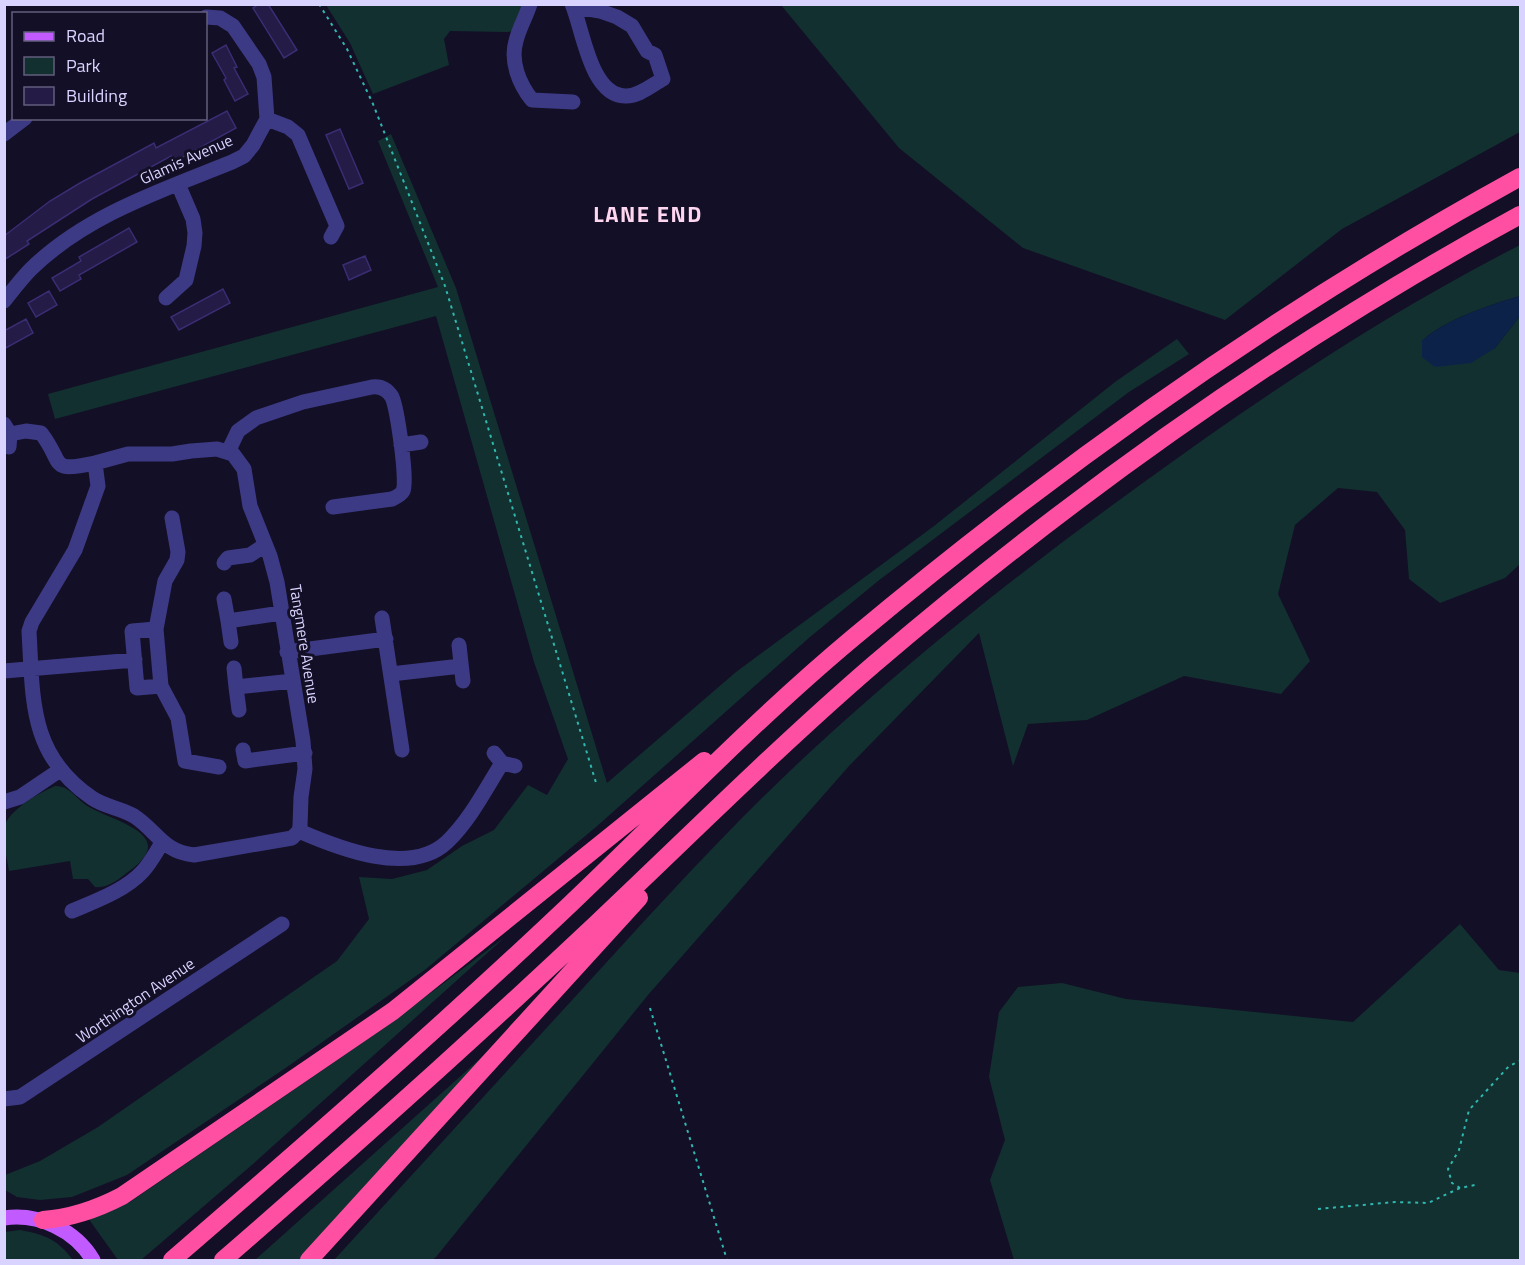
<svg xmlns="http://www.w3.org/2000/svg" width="1525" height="1265" viewBox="0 0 1525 1265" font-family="'Titillium Web',sans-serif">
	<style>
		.green { fill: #12302f }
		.water { fill: #0c2248 }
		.building { fill: #241b47; stroke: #3b2d73; stroke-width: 1.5 }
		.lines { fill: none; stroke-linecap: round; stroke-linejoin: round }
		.path { stroke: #2fb8b0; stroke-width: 2; stroke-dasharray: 3 4.5; stroke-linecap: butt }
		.minor { stroke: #3d3a85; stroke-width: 15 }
		.major { stroke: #c25bff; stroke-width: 15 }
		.highway { stroke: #ff4fa3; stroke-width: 18 }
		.labels { text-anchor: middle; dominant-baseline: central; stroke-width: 6; stroke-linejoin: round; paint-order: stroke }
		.street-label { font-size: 16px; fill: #d9d4ff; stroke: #130f26 }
		.district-label { font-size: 22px; font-weight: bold; letter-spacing: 1.5px; fill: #ffd6f0; stroke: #130f26 }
	</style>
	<rect width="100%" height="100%" fill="#130f26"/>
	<path class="green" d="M326,5h200l-11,26 -8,1 -57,-1 -6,8 5,26 -76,29 -23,-51z
		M781,5h739v127l-178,97 -117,91 -202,-72 -124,-100z
		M391,134l65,154 151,495 129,-111 198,-146 181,-144 62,-43 12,15 -60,38 -251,189 -68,56 -214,190 -170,142 -139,98 -160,108 -55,22 -32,3 -23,-3 -12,-7v-15l35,-14 58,-34 239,-166 32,-42 -10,-42 33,2 35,-9 35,-24 32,-16 34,-45 19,10 21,-36 -34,-97 -98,-346 -381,103 -7,-25 390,-107 -60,-146z
		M1520,245v51c-30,9 -75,23 -98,45v16l73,-9 25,-32v248l-15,14 -65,25 -31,-24 -4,-49 -28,-38 -39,-4 -43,37 -17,69 32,67 -29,33 -97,-18 -97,44 -59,4 -15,42 -34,-133 -130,133 -201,229 -212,262 -4,3h-98c80,-87 160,-175 240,-262 76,-83 152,-168 235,-245 105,-97 216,-185 331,-268 122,-89 247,-172 380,-240z
		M55,786c14,-1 22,14 34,21 26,15 92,28 39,65 -9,7 -21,17 -33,15l-7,-8h-15l-3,-18 -61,10c-2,-14 -7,-30 -5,-43 4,-18 35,-35 51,-42z
		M1460,924l39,46 21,3v287h-506l-24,-80 15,-40 -16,-63 10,-65 19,-25 44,-4 64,16 227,23z
		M505,937l-252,227 -112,96h-23l-30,-42 42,-16 254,-174z
		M492,1048l-191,212h-46z
		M20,1230c26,5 37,9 53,30h-68v-28z"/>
	<path class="water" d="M1520,296v20l-25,32 -24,15 -36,4 -13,-10v-16c23,-22 68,-36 98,-45z"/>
	<path class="building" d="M259,4h9l29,46 -13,8 -31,-50z
		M226,45l11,22 -3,1 14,26 -13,7 -11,-21 2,-2 -14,-25z
		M227,111l9,17 -62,34 -3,-6 -79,43 -65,42 2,3 -25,16v-24l46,-35 30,-18 74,-40 2,5z
		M340,129l23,54 -14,6 -23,-54z
		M129,228l8,14 -58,33 2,4 -21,12 -8,-13 29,-17 -2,-4z
		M365,256l6,14 -22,10 -6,-15z
		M223,289l7,14 -51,27 -8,-13z
		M49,291l8,14 -21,12 -8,-14z
		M26,319l7,14 -29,16v-18z"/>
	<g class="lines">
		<path class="path" d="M319,4l28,45 26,55 72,182 152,500
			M650,1008l77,252
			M1460,1188l-8,-5 -4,-14 11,-19 10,-40 40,-44 11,-5
			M1318,1209l77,-7 33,1 32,-15 15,-3"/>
		<path class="minor" d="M530,4c-4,13 -11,24 -14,37 -6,20 3,43 16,59l41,2
			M572,4c11,25 18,91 53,92 13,1 27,-11 38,-17l-8,-24 -8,-4 -15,-25 -15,-9 -17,-6 -18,-3 -4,-4
			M267,119l21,8 10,8 39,91 -6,11
			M4,134l21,-16
			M166,298l20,-18 8,-34 1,-13 -2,-14 -15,-35
			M4,301c9,-11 17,-22 27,-32 55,-54 132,-79 201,-107l12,-6 9,-11 14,-26 -3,-42 -5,-13 -26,-38 -13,-8 -14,-1
			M4,424l6,10 -1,13
			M10,434l16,-3 15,2c24,31 7,40 54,30
			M401,445l20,-3
			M217,449l16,5 11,15 6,37 20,50 7,26 26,159 2,28 -4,28 -1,29 -1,5 -7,7 -98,17c-31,-3 -37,-24 -60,-39 -13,-8 -29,-9 -42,-18 -63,-43 -59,-98 -63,-167l3,-9 43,-72 23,-64 -3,-23 33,-9h44l19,-3z
			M228,452l10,-21 18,-13 47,-16 69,-15c8,-1 15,2 20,10 5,11 16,84 11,94 -2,4 -7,6 -11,8l-59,8
			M224,563l4,-5 22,-3 15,-10
			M224,599l4,22 53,-8
			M382,618l20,132
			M228,621l3,21
			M156,629l5,57 -24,2 -5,-57z
			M156,629l9,-48 12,-21 1,-8 -6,-34
			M459,645l4,36
			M287,652l99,-13
			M234,668l2,19 57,-6
			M4,671l131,-11
			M391,674l70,-8
			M161,686l17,32 7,43 34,6
			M236,687l3,23
			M243,750l2,11 60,-8
			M494,753l8,10 13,3
			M4,802l16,-5 40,-27
			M299,831c39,17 111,46 148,11 23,-22 38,-52 55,-79
			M72,911c24,-10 54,-21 71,-40 8,-9 13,-19 19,-28
			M4,1099l16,-2 262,-173"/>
		<path class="major" d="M4,1218c35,-5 71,12 89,42"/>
		<path class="highway" d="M43,1220c29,-2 54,-11 79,-24l271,-185 311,-250
			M172,1260c132,-114 263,-228 390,-348 97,-92 190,-190 292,-275 208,-174 429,-330 666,-460
			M223,1260c127,-110 252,-222 374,-337 92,-87 181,-176 276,-258 200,-171 417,-325 647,-450
			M309,1260l330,-362"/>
	</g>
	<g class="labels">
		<g class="street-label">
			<text transform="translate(186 159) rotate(-24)">Glamis Avenue</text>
			<text transform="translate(305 644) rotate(81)">Tangmere Avenue</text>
			<text transform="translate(135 1000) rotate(-34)">Worthington Avenue</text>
		</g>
		<g class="district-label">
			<text x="648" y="214">LANE END</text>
		</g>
	</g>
	<rect width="1525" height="1265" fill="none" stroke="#d9d4ff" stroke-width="12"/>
	<rect x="12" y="12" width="195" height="108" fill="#130f26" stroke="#625e7d" stroke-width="1.5"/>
	<rect x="24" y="32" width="30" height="9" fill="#c25bff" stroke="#625e7d" stroke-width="1.5"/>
	<text x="66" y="42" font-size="18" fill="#d9d4ff">Road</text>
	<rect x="24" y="57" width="30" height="18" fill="#12302f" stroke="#625e7d" stroke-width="1.5"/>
	<text x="66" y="72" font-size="18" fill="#d9d4ff">Park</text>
	<rect x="24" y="87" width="30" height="18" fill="#241b47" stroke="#625e7d" stroke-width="1.5"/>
	<text x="66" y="102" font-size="18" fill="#d9d4ff">Building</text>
</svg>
